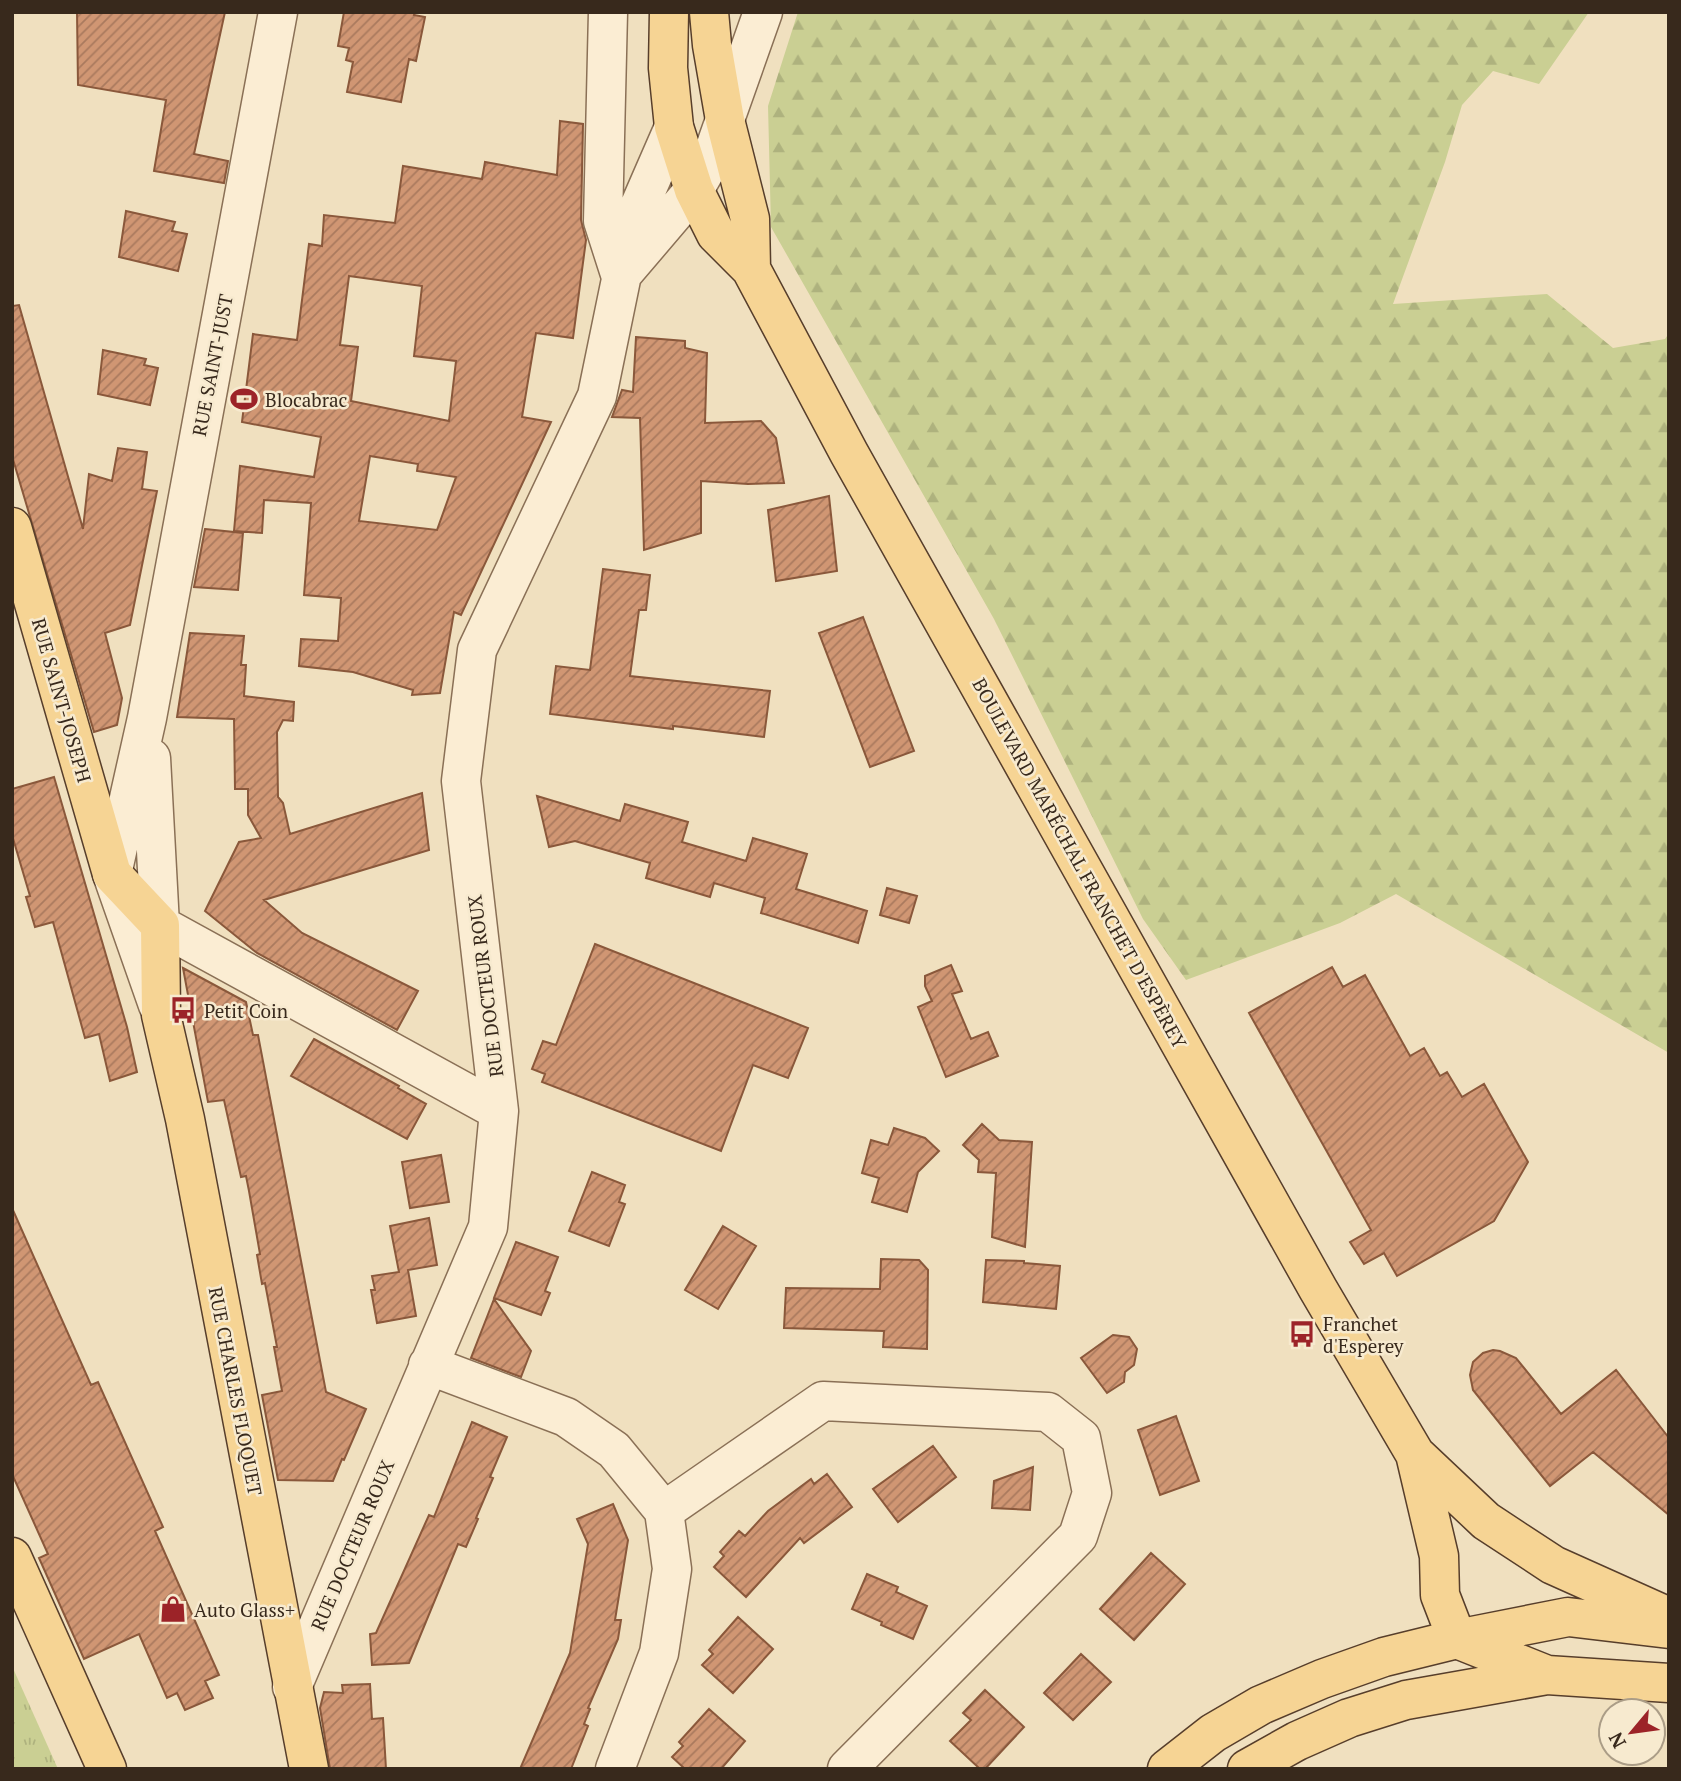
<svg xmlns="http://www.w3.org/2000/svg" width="1681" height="1781" viewBox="0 0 1681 1781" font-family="'PT Serif',serif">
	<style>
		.forest { fill: url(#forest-firs) }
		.park { fill: url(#park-tufts) }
		.building { fill: url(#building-hatch); stroke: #8a583b; stroke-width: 2; fill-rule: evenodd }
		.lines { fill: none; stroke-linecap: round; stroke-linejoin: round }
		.minor-casing { stroke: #8a7056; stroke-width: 41 }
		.major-casing { stroke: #573e2b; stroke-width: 41 }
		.minor { stroke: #fbedd3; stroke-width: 38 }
		.major { stroke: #f6d494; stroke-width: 38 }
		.labels { text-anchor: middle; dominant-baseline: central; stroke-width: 5; stroke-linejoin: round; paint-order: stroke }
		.street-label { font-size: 19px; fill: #38291c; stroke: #f7eacf }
		.poi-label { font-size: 19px; fill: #38291c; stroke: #f7eacf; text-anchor: start }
	</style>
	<defs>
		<pattern id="forest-firs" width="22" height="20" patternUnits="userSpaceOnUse" patternTransform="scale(1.75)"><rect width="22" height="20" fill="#cacf93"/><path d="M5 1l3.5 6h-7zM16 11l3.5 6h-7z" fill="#aeb27e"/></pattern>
		<pattern id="park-tufts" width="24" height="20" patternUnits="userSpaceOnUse" patternTransform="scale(1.75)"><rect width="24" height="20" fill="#cacf93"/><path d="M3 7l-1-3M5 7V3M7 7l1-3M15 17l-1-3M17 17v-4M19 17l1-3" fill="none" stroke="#aeb27e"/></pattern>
		<pattern id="building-hatch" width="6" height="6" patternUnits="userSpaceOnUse" patternTransform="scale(1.75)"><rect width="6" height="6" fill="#d09673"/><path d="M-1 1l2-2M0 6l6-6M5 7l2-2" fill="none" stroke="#aa7a5e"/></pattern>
	</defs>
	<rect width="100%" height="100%" fill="#f0e0bf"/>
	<path class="forest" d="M798,12h791l-50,72 -46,-13 -31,34 -17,57 -52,142 154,-10 66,54 52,-9 4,-6v720l-273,-159 -56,29 -154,57 -43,-61 -149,-300 -223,-392 -3,-121z"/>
	<path class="park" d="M12,1666l46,103h-46z"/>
	<path class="building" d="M77,12h148l-31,142 34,7 -4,22 -70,-12 12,-71 -88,-15z
		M344,12h71l-1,3 11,2 -9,44 -7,-2 -8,43 -54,-10 6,-30 -7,-2 3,-12 -11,-2z
		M560,121l23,3 -2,96 5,20 -13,98 -37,-5 -14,84 29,5 -90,193 -7,-3 -14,81 -28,2 1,-5 -60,-18 -54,-6 2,-27 37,2 3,-43 -37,-3 7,-92 -47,-3 -2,33 -28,-2 6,-65 74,11 7,-40 -79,-15 11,-88 44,6 12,-96 13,2 2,-31 71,8 8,-57 79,13 3,-17 72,13zM349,276l73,10 -8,70 42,5 -7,60 -98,-20 7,-54 -18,-2zM370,456l48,8 -1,7 39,6 -19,53 -78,-9z
		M126,211l49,11 -3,9 15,3 -9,37 -59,-14z
		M19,305l64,224 6,-55 23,7 6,-33 29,4 -5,37 15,2 -27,134 -25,8 17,65 -5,27 -23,7 -82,-276v-150z
		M636,337l49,4v7l22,5 -2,70 56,-2 15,17 8,45 -36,1 -47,-3v52l-57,17 -4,-132 -28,-1 10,-27 11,2z
		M103,350l43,9 -2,6 14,3 -8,37 -52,-11z
		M829,496l8,75 -61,10 -8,-71z
		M205,529l38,4 -5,57 -44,-3z
		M603,569l47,6 -4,35h-7l-9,66 140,15 -6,46 -91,-11v3l-123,-15 6,-48 34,4z
		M863,617l51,134 -44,16 -51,-134z
		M190,633l54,3 -3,29h5l-2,31 50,6 -1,19 -10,-1 -6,12 1,65 5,6 7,31 132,-41 7,57 -165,50 38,33 116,58 -21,39 -140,-77 -52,-42 34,-69 22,-4 -13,-23v-26h-13l-1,-70 -57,-2z
		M54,777l73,250 10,45 -27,9 -11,-47 -14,4 -32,-116 -18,5 -9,-30 4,-1 -18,-61v-46z
		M537,796l83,25 5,-17 63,18 -6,20 64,19 7,-23 54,16 -11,35 71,22 -9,32 -97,-30 4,-15 -51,-15 -4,14 -64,-19 4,-15 -75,-22 -26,6z
		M887,888l30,8 -8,27 -29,-8z
		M595,944l213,84 -20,50 -35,-13 -32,86 -179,-69 3,-8 -13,-5 11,-28 13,4z
		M951,965l11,26 -10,3 19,45 17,-7 10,24 -52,21 -28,-70 14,-6 -7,-15v-10z
		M1332,967l11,20 22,-12 45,81 14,-8 16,28 7,-4 15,25 22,-13 44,78 -34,59 -97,55 -13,-23 -20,11 -14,-22 21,-12 -122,-217z
		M183,968l63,34 7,33h5l68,357 40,17 -22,51 -2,-1 -9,22 -55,-1 -16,-85 20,-4 -8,-44h3l-12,-64 -3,1 -5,-29 3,-1 -11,-63 -3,-15 -5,1 -17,-77 -16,2z
		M314,1039l85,47 -1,2 28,16 -19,35 -116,-63z
		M982,1124l17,16 33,2 -7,105 -33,-10 4,-64 -18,-1 1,-12 -16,-15z
		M894,1128l31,10 14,13 -21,21 -11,40 -35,-10 7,-24 -17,-5 9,-33 17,5z
		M441,1155l8,47 -39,6 -8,-46z
		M592,1172l33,13 -6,17 6,2 -16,42 -40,-15z
		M12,1208l79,177 7,-3 65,145 -8,4 64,144 -14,6 8,17 -28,12 -8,-17 -10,5 -28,-64 -55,25 -45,-101 9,-4 -36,-80z
		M429,1218l8,47 -29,5 8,46 -39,7 -6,-33h4l-3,-14 27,-4 -9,-46z
		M723,1226l33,20 -38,63 -33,-19z
		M516,1242l42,15 -13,34 5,2 -9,22 -47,-17z
		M881,1259l38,1 9,10 -1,79 -44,-2 1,-16 -100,-3 2,-40 94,1z
		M986,1260l38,1v2l36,3 -4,43 -73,-7z
		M494,1299l37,52 -10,26 -50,-19z
		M1113,1335l16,2 8,12 -3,16 -9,7 -1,10 -17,11 -26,-35z
		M1493,1350l7,1 16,7 45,56 55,-44 53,68v77l-76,-63 -43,34 -77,-96 -3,-15 3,-13 10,-9z
		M1176,1416l23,65 -39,14 -22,-65z
		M472,1422l35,15 -17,40 3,1 -17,40 2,1 -12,28 -8,-3 -49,119 -37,2 -2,-31 6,-1 53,-118 5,2z
		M933,1446l23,31 -58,45 -25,-33z
		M1033,1467l-3,43 -38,-2 2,-27z
		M827,1474l25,33 -48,36 -4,-5 -54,59 -32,-30 10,-11 -4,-4 19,-21 6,5 23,-25 43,-32 3,5z
		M613,1504l15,36 -13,80h6l-3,19 -30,69 2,1 -6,15 4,2 -17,43h-51l50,-116 18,-109 -11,-25z
		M1151,1553l34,31 -51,56 -34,-31z
		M867,1574l31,13 -2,5 31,14 -14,33 -32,-14 1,-3 -30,-13z
		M738,1617l35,32 -40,44 -31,-28 11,-11 -4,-4z
		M1081,1654l30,28 -38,38 -29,-27z
		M370,1684l2,35 11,-1 3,51h-56l-10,-61 4,-16 19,1 -1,-8z
		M985,1690l39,37 -39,42h-5l-30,-28 21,-21 -8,-7z
		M709,1709l36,32 -24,28h-36l-13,-12 11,-11 -4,-4z"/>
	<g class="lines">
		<defs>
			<path id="minor" d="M608,12l-5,209 17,53
				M625,271l69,-81 16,-28 53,-150
				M151,758l9,167 339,186
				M158,1005l-46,-131 35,-156 131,-706
				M428,1365l138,52 48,33 50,61 8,58 -13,84 -44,116
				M664,1511l159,-110 225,11 33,26 11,55 -14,43 -231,233
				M292,1687l196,-460 11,-116 -38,-330 16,-131 120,-254 36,-175 41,-94"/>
			<path id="major" d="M669,12l-1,56 6,59 20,63 22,44 35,35 98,184 469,836 97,165 24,102 1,39 17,44 90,36
				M709,12l3,33 13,75 25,99 1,50
				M12,527l100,347 48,51 1,90 24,104 124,650
				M1415,1454l71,67 67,44 116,52
				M12,1557l95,212
				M1167,1769l46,-36 48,-28 61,-26 62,-22 73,-18 111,-22 101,12
				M1247,1769l50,-28 52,-23 57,-18 141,-25 122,8"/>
		</defs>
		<use href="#minor" class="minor-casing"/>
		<use href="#major" class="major-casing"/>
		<use href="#minor" class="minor"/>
		<use href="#major" class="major"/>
	</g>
	<defs>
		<symbol id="stadium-bare" viewBox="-9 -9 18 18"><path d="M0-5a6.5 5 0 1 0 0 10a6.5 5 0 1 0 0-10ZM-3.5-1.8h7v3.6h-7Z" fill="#9c2328" stroke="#f7eacf" stroke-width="2.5" paint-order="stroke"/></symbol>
		<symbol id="bus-bare" viewBox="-9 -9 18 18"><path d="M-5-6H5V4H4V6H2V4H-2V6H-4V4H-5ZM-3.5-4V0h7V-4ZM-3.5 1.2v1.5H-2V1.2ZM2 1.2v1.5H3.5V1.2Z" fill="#9c2328" stroke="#f7eacf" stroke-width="2.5" paint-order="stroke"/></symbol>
		<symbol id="shop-bare" viewBox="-9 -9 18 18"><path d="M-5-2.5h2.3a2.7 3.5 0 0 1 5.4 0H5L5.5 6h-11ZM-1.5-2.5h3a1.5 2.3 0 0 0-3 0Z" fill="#9c2328" stroke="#f7eacf" stroke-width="2.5" paint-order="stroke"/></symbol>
	</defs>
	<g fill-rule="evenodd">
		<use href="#stadium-bare" x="225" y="380" width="38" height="38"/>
		<use href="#bus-bare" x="164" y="991" width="38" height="38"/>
		<use href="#bus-bare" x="1283" y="1315" width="38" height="38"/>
		<use href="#shop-bare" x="154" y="1590" width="38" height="38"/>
	</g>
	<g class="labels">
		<g class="street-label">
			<text transform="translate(212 365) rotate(-79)">RUE SAINT-JUST</text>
			<text transform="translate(62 700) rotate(74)">RUE SAINT-JOSEPH</text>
			<text transform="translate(1080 863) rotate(61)">BOULEVARD MARÉCHAL FRANCHET D'ESPÈREY</text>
			<text transform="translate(485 986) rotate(-97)">RUE DOCTEUR ROUX</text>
			<text transform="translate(236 1391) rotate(79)">RUE CHARLES FLOQUET</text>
			<text transform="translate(352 1545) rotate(-67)">RUE DOCTEUR ROUX</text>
		</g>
		<g class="poi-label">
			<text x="265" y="399">Blocabrac</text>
			<text x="204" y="1010">Petit Coin</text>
			<text x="1323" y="1323">Franchet<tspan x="1323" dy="22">d'Esperey</tspan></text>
			<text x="194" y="1609">Auto Glass+</text>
		</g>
	</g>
	<rect width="1681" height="1781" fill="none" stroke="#38291c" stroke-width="28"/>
	<g transform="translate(1632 1732) rotate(241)"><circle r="33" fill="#f7eacf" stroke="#ab9d87" stroke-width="2"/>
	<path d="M0-5L12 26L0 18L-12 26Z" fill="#9c2328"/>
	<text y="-10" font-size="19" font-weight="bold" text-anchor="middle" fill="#38291c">N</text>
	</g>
</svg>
